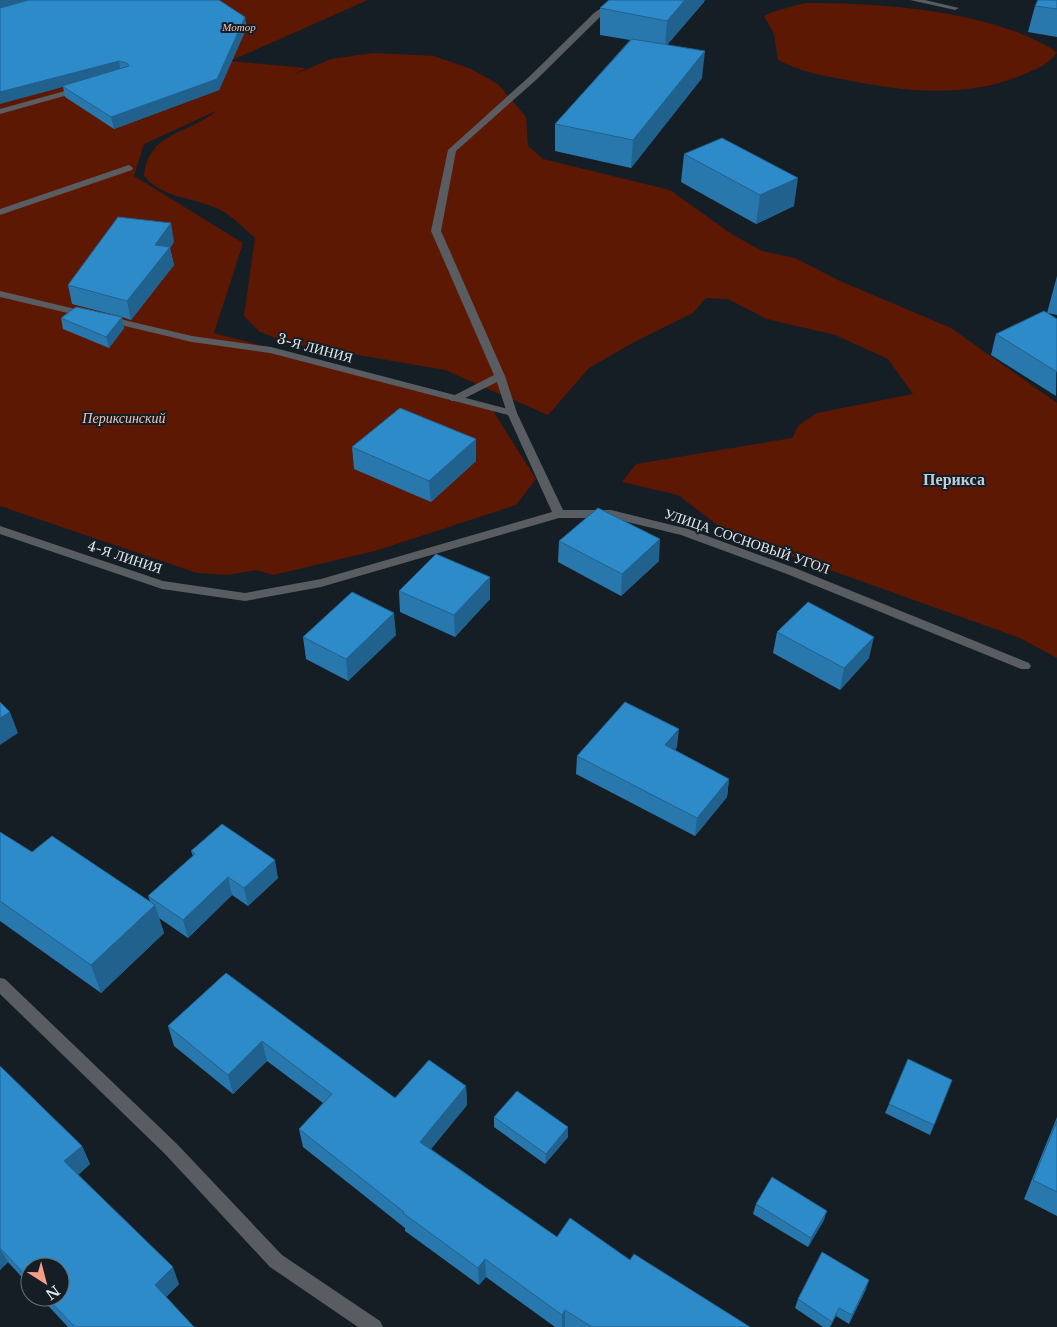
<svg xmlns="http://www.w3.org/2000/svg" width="1057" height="1327" viewBox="0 0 1057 1327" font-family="'Libre Baskerville',serif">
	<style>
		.green { fill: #5c1803 }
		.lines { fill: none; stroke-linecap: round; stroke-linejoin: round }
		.service { fill: #595d61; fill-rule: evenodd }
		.minor { fill: #595d61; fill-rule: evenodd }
		.wall { fill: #2878ae }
		.shaded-wall { fill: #20618d }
		.building { fill: #2e8bca; stroke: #20618d }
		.labels { text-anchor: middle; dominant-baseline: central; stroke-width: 4; stroke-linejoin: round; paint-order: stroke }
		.far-park-label { font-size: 11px; font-style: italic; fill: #f6c2b4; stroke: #151e25 }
		.street-label { font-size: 14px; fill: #e2e8ed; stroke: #151e25 }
		.park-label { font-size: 14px; font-style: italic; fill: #f6c2b4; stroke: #151e25 }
		.quarter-label { font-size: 16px; font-weight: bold; fill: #c2ced7; stroke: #151e25 }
	</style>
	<rect width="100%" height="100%" fill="#151e25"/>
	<path class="green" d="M0,0h368l-138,61 76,7 -13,7 38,-16 42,-6 61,3 37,13 27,15 28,33 2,29 15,13 127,31 60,43 32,18 33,7 45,23 111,47 106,75v255l-37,-20 -291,-104 -51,-39 -56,-13 14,-18 156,-26 7,-13 18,-12 96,-19 -25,-35 -53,-24 -68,-16 -39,-20 -22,-1 -13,15 -57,28 -47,27 -41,47 -103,-45 -156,-27 -29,-11 -16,-16 11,-78c-10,-8 -21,-21 -33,-27 -24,-14 -58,-11 -78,-35 5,-45 44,-41 72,-65l-72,33 -10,32 109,67 -29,90 276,73 46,73 -20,26 -141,46 -102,24 -17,-5 -28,5 -31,-2 -197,-67z
		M805,3c77,0 187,7 252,49 -8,12 -17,15 -30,21 -58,26 -120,19 -180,7 -26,-5 -46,-8 -69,-20l-4,-26 -10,-18 8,-4z"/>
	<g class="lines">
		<path class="service" d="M613,0h9l-22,17 -64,63 -80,71 -15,80 64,145 12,37 -5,3 -5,-3 -10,-31 -38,19h-8v-4l43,-22 -63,-144 17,-81 82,-74 64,-63z
			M910,0h15l34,8 -4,2z
			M79,87h3v4l-82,23v-5z
			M129,165l4,3 -1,2 -132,45v-6z"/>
		<path class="minor" d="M0,291l88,21 2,2 -5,3 -85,-20z
			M107,316l85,20 79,11 245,64 47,99h48l77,19 107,39 234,95 2,3 -2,3h-8l-234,-95 -106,-39 -70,-17h-52l-238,69 -76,14 -83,-12 -162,-55v-8l163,55 82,12 76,-14 231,-67 -44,-97 -238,-62 -78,-11 -88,-21v-4z
			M0,978l5,1 172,165 105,111 98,66 3,6h-25l-88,-60 -105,-113 -165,-160z"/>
	</g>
	<path class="wall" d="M0,0l247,27 -28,63 -105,39 -49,-32 -2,-10z
		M1057,0v37l-29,-5 7,-26z
		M704,2l-37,43 35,33 -71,90 -76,-17v-27l75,-84 -30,-5v-27z
		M684,154l110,52 -38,18 -75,-42z
		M174,242l-4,6 4,17 -43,55 -9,-3 2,11 -15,20 -46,-19 -2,-11 61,-1 -50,-13 -4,-19z
		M1057,276v39l-9,-2 9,6 -1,77 -65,-41 5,-21 51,-21z
		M476,439v22l-45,41 -77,-33 -2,-22z
		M559,541l100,20 -38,35 -63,-34z
		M399,591l91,8 -35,38 -55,-25z
		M777,632l92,26 -29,32 -67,-37z
		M396,635l-48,46 -42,-22 -3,-22z
		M677,747l-2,3 54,29 -2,18 -32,39 -119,-62 1,-18z
		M0,832l32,20 118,49 -2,-5 45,-40 -2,-5 87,27 -30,28 -16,-11 -44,43 -29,-20 5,15 -63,60 -101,-72z
		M226,973l169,125 71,-12 1,19 -36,44 126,88 73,23 120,67h-195l-69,-50 -7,8 -74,-54v-3l-102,-81 -4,-18 24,-26 -56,-42 -34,33 -59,-48 -6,-20z
		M0,1066l82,80 8,18 -12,11 101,109 -13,13 28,30h-126l-28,-30h20l-30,-30v19l-22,-24 -8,8z
		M952,1080l-22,55 -45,-22 4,-9z
		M494,1117l74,10v10l-23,27 -51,-37z
		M1057,1117v99l-33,-17z
		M756,1204l68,16 -16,27 -55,-33z
		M866,1289l-17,35 -13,-8 -6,11h-7l-28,-19 3,-9z"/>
	<path class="shaded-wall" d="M4,0h44l-48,12v-11z
		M685,0h20l-1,2 -39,45 2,-26z
		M245,17l2,10 -28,63 -105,39 -3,-12z
		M705,51l-3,27 -71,90 2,-28z
		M119,61l2,11 -59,14 1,1 -63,17v-12z
		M798,178l-4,28 -38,18 4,-29z
		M171,223l3,19 -4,6 4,17 -43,55 -4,-19 28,-56z
		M122,317l2,11 -15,20 -3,-11z
		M476,439v22l-45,41 -2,-21z
		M660,539l-1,22 -38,35 1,-22z
		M490,577v22l-35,38 -1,-22z
		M394,613l2,22 -48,46 -2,-22z
		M874,637l-5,21 -29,32 4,-22z
		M10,712l8,21 -18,12v-27z
		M679,729l-2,18 -13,16 1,-18z
		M729,779l-2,18 -32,39 2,-18z
		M275,860l3,18 -30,28 -4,-18z
		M228,877l4,18 -44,43 -5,-18z
		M155,905l9,28 -63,60 -10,-28z
		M262,1041l5,20 -34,33 -5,-19z
		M466,1086l1,19 -45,55 -2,-18z
		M568,1127v10l-23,27 1,-10z
		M82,1146l8,18 -17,15 -9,-18z
		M827,1211l-3,9 -16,27 3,-9z
		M0,1249l8,13 -8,8z
		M485,1259l1,18 -7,8 -1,-17z
		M173,1267l6,17 -17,17 -7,-16z
		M869,1280l-3,9 -17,35 3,-9z
		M839,1308l-3,8 -6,11 2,-5z
		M565,1310v17h-3v-12z"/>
	<path class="building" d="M29,0h190l26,17 -28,62 -106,38 -49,-31 67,-20 -2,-3 -8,-2 -119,31v-84z
		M609,0h76l-18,21 -67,-13z
		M1038,0h19v9l-22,-3z
		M632,39l73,12 -72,89 -78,-16z
		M722,138l76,40 -38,17 -76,-41z
		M118,217l53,6 -16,22 15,2 -43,54 -59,-16z
		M76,307l46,10 -16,20 -45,-19z
		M1044,311l13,8v53l-61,-38z
		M400,408l76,31 -47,42 -77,-34z
		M598,508l62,31 -38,35 -63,-33z
		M436,554l54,23 -36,38 -55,-24z
		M352,592l42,21 -48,46 -43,-22z
		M808,602l66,35 -30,31 -67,-36z
		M0,702l10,10 -10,6z
		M625,702l54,27 -14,16 64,34 -32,39 -120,-62z
		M222,824l53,36 -31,28 -16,-11 -45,43 -35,-24 47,-42 -4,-3z
		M0,832l32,20 20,-16 103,69 -64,60 -91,-64z
		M226,973l169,125 34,-38 37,26 -46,56 137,95 13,-19 60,42 4,-6 116,73h-158l-27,-17 -3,5 -77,-56 -7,9 -75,-55 1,-1 -105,-83 33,-35 -70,-53 -34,34 -60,-49z
		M908,1059l44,21 -18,45 -45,-21z
		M0,1066l82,80 -18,15 109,106 -18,18 39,42h-119l-29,-30h14v-30h-30v13l-30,-32z
		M517,1091l51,36 -22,27 -52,-37z
		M1057,1121v71l-24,-12z
		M772,1177l55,34 -16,27 -55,-34z
		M822,1252l47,28 -17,35 -13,-7 -7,14 -34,-23z"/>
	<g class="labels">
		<g class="far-park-label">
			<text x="239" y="27">Мотор</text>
		</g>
		<g class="street-label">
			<text transform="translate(315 348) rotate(15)">3-Я ЛИНИЯ</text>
			<text transform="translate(747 541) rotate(19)">УЛИЦА СОСНОВЫЙ УГОЛ</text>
			<text transform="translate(125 557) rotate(18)">4-Я ЛИНИЯ</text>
		</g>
		<g class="park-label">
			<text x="124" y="418">Периксинский</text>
		</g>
		<g class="quarter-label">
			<text x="954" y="479">Перикса</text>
		</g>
	</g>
	<g transform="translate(45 1282) rotate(144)"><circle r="24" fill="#151e25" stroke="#676f75"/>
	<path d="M0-4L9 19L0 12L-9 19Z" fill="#f49e86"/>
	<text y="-8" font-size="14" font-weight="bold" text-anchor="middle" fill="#e2e8ed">N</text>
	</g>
</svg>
